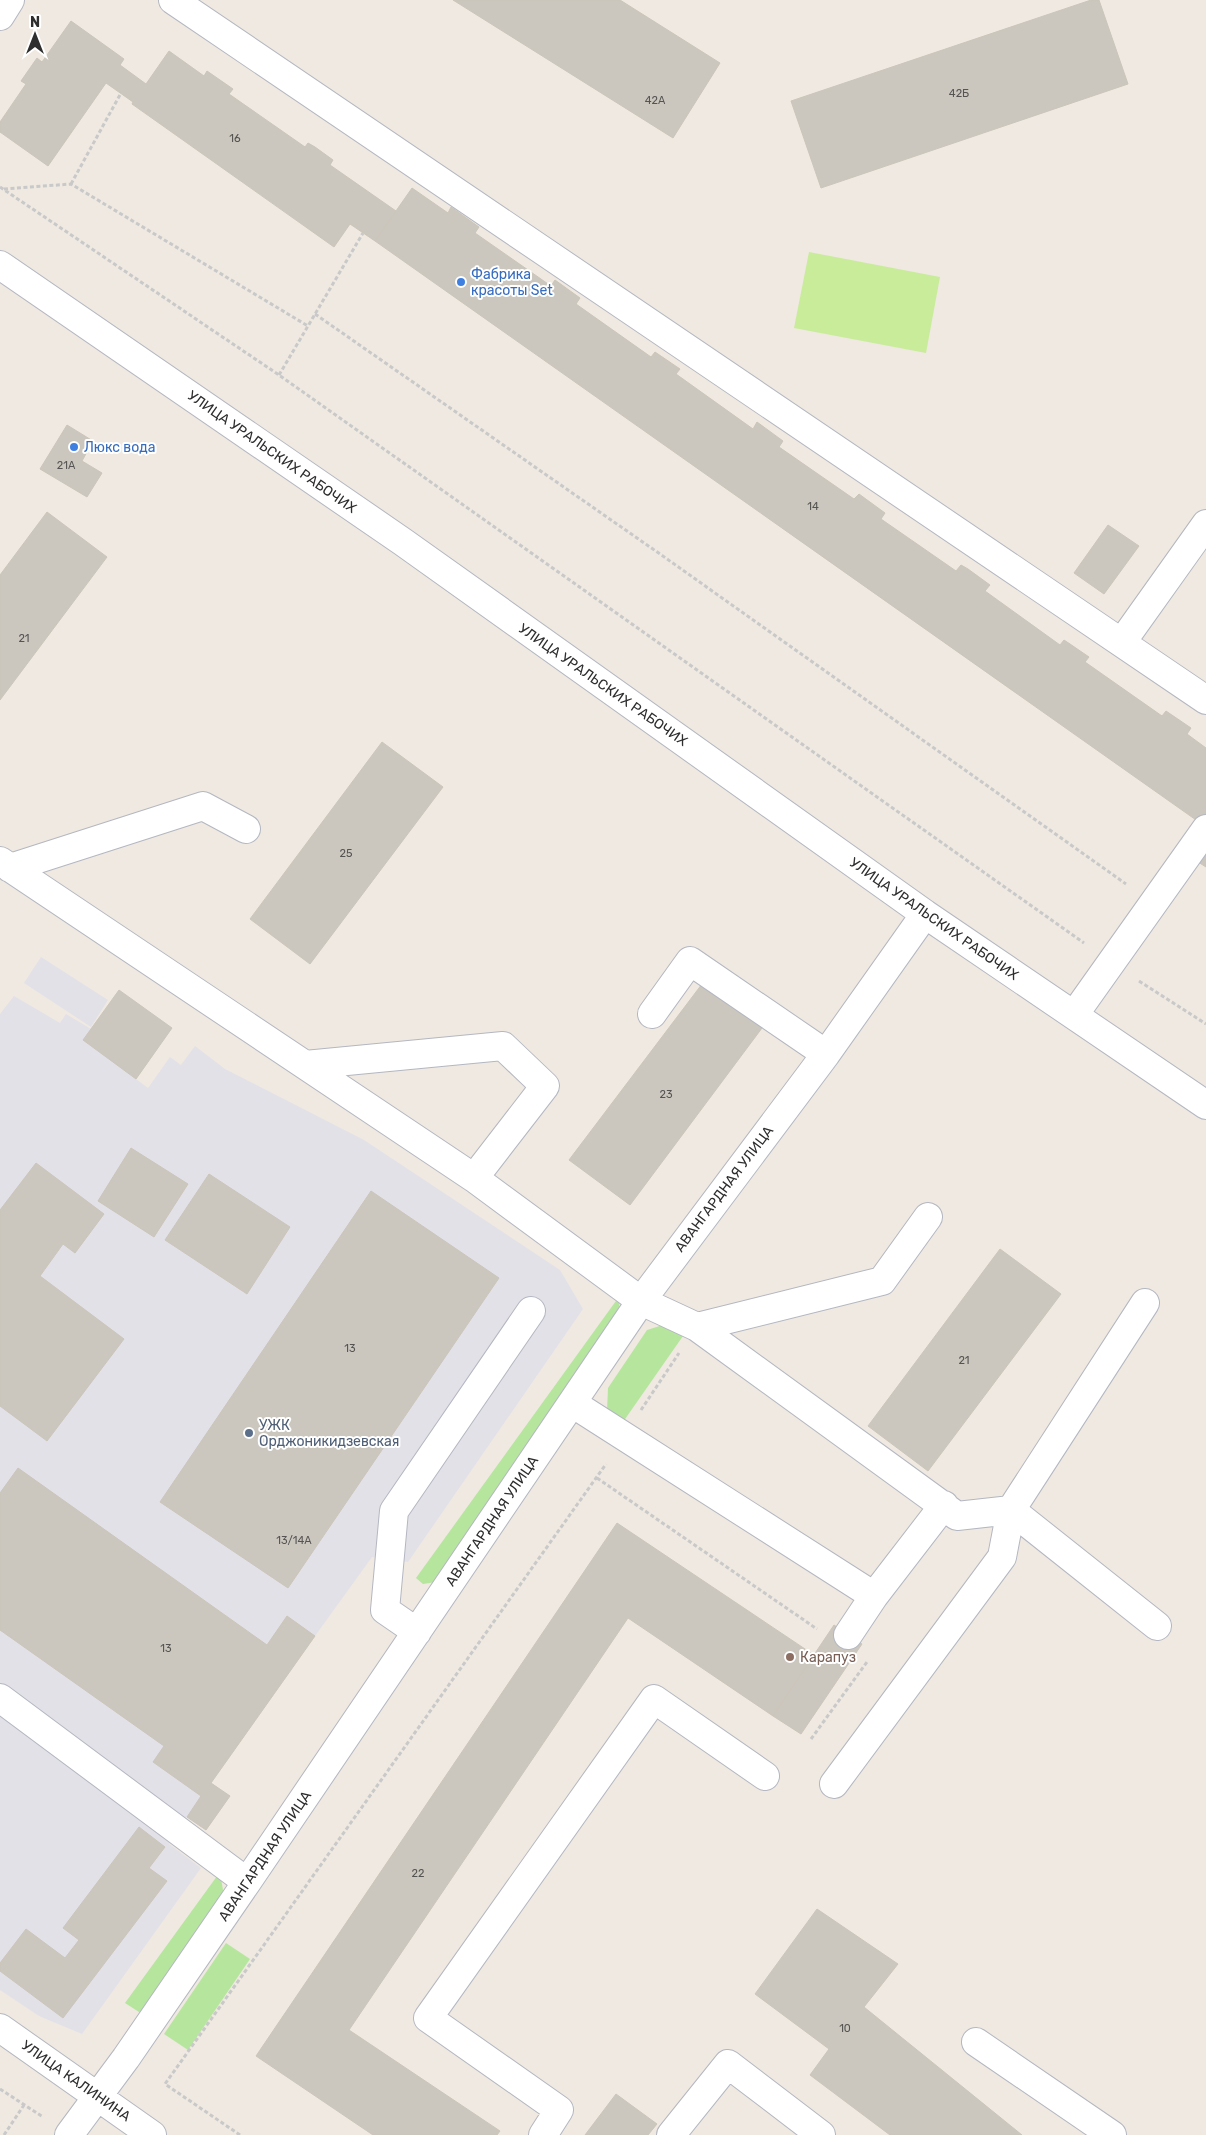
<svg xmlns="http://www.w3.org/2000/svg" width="1206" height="2135" viewBox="0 0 1206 2135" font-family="Rubik,sans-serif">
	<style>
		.industrial { fill: #e3e1e8 }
		.green { fill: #b6e59e }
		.pitch { fill: #c9ec9a }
		.building { fill: #cbc7bf; stroke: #cbc5ba }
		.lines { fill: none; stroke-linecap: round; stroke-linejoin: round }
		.minor-casing { stroke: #b4b7c1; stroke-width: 30 }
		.path { stroke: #c9c9c9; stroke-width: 3; stroke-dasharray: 4 2.5; stroke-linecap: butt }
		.minor { stroke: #fff; stroke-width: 28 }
		.shop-dot { fill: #3f7fe0; stroke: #fff; stroke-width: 2 }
		.service-dot { fill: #5c6f8a; stroke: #fff; stroke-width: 2 }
		.education-dot { fill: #8d6e63; stroke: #fff; stroke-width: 2 }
		.labels { text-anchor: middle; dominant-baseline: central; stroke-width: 4; stroke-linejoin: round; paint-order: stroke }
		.number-label { font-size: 11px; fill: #555452 }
		.shop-label { font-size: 14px; fill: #366cbe; stroke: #fff; text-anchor: start }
		.street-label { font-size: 14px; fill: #2e2e2e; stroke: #fff }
		.service-label { font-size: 14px; fill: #4e5e75; stroke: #fff; text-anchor: start }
		.education-label { font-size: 14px; fill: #785e54; stroke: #fff; text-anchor: start }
	</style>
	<rect width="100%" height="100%" fill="#efe9e1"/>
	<path class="industrial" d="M41,957l67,43 -17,27 -67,-44z
		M119,990l53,38 -36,51 12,9 22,-31 11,8 14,-19 30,23 139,71 196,130 23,39 -175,253 -36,-5 -57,79 -104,147 19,13 -24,34 -20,-13 -17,27 32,24 -119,166 -43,-18 -39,-26v-976l14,-18 46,27 6,-9 25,15z"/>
	<path class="green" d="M621,1294l-4,24 -181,264 -13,2 -7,-6z
		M666,1324l17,12 -60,86 -16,-11 1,-23 39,-58z
		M220,1872l5,30 -77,108 -9,2 -14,-9z
		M226,1943l24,16 -62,91 -24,-16z"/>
	<path class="pitch" d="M809,252l131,25 -14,76 -132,-25z"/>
	<path class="building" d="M453,0h167l100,63 -47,75z
		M1091,0h8l29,84 -307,104 -30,-87z
		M71,21l53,38 -4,6 26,19 23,-33 35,25 3,-5 26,18 -4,5 76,53 3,-4 7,4 18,13 -3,5 66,46 -21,30 -25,-17 -16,23 -202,-143 1,-2 -27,-19 -58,83 -48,-34v-10l26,-38 -5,-3 16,-23 5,4z
		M412,188l36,25 3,-6 28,20 -4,6 76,53 4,-6 25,18 -4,6 75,53 4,-5 25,17 -4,5 77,55 4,-7 26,19 -4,6 75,52 5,-5 26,19 -4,6 75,52 5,-6 7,4 22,16 -5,6 75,54 4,-5 6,4 19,13 -4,5 77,54 4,-5 25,17 -4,6 19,14v79l-831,-586z
		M67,425l26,16 -11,20 20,12 -15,24 -47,-28z
		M47,512l60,45 -107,143v-125z
		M1108,525l31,21 -35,48 -30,-21z
		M382,742l61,45 -133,177 -60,-45z
		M1206,850v17l-8,-5z
		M702,984l60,44 -132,177 -61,-45z
		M119,990l53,38 -36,51 -53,-39z
		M131,1148l57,36 -34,53 -56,-36z
		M36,1163l68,51 -29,39 -12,-9 -23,32 84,63 -77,102 -47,-35v-196z
		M209,1174l81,53 -43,67 -82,-54z
		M371,1191l128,87 -211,310 -128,-86z
		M1000,1249l61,45 -133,177 -60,-45z
		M18,1468l249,177 20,-29 28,20 -104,147 19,13 -24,34 -19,-13 14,-21 -48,-34 11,-16 -164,-116v-137z
		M617,1523l197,132 -41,61 -145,-98 -279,412 151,101 -3,4h-124l-117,-79z
		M834,1625l28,19 -61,90 -28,-18z
		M139,1827l26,20 -16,21 18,13 -104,137 -63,-47v-8l26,-34 39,29 14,-18 -16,-12z
		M817,1909l81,55 -34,43 158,128h-132l-80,-60 19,-26 -74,-55z
		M616,2094l41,30 -9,11h-63z"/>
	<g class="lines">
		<defs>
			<path id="minor" d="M173,0l1033,700
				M0,16l10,-16
				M0,265l403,277 522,372 281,191
				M1122,642l84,-118
				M0,861l474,317 167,123 56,26 260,189 54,-6 146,116
				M10,868l193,-62 43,23
				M652,1014l38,-53 136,93
				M1074,1015l132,-186
				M305,1065l198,-19 42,40 -71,92
				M697,1327l185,-46 46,-64
				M572,1403l302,193 -26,39
				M874,1596l70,-91
				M417,1632l-32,-22 9,-99 137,-200
				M0,1698l247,184
				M834,1784l168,-227 9,-47 134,-207
				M0,2028l152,107
				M976,2042l136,93
				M69,2135l57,-77 121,-176 394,-581 185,-247 99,-140
				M543,2135l16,-25 -131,-92 226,-319 111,77
				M671,2135l57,-71 93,71"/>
		</defs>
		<use href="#minor" class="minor-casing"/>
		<path class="path" d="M71,184l50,-91
			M0,187l279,188 805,568
			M4,189l67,-5 237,142
			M315,314l345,240 466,330
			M279,375l84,-142
			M1139,981l67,43
			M641,1410l38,-57
			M597,1478l220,151
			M811,1739l56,-77
			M0,2089l43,28
			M4,2135l20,-30
			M240,2135l-75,-51 441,-620"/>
		<use href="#minor" class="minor"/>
	</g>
	<g class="shop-dot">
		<circle cx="461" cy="282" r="5"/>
		<circle cx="74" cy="447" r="5"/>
	</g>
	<circle class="service-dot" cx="249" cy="1433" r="5"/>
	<circle class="education-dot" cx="790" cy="1657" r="5"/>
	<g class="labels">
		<g class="number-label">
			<text x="959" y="93">42Б</text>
			<text x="655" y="100">42А</text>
			<text x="235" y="138">16</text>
			<text x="66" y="465">21А</text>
			<text x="813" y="506">14</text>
			<text x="24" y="638">21</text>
			<text x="346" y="853">25</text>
			<text x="666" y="1094">23</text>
			<text x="350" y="1348">13</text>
			<text x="964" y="1360">21</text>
			<text x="294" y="1540">13/14А</text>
			<text x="166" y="1648">13</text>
			<text x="418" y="1873">22</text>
			<text x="845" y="2028">10</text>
		</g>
		<g class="shop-label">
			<text x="471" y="274">Фабрика<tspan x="471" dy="16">красоты Set</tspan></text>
			<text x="84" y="447">Люкс вода</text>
		</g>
		<g class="street-label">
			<text transform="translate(272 452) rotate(35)">УЛИЦА УРАЛЬСКИХ РАБОЧИХ</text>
			<text transform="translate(603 685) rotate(35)">УЛИЦА УРАЛЬСКИХ РАБОЧИХ</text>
			<text transform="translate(934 919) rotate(35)">УЛИЦА УРАЛЬСКИХ РАБОЧИХ</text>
			<text transform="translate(724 1189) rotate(-53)">АВАНГАРДНАЯ УЛИЦА</text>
			<text transform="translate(492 1521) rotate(-56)">АВАНГАРДНАЯ УЛИЦА</text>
			<text transform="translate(265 1856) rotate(-56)">АВАНГАРДНАЯ УЛИЦА</text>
			<text transform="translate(76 2081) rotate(35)">УЛИЦА КАЛИНИНА</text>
		</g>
		<g class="service-label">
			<text x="259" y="1425">УЖК<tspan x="259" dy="16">Орджоникидзевская</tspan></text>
		</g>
		<g class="education-label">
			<text x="800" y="1657">Карапуз</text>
		</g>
	</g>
	<g transform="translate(35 35)" stroke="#ffffff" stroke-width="4" paint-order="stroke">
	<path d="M0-4L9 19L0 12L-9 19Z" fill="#2e2e2e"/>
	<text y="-8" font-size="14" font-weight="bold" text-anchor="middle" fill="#2e2e2e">N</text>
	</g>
</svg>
